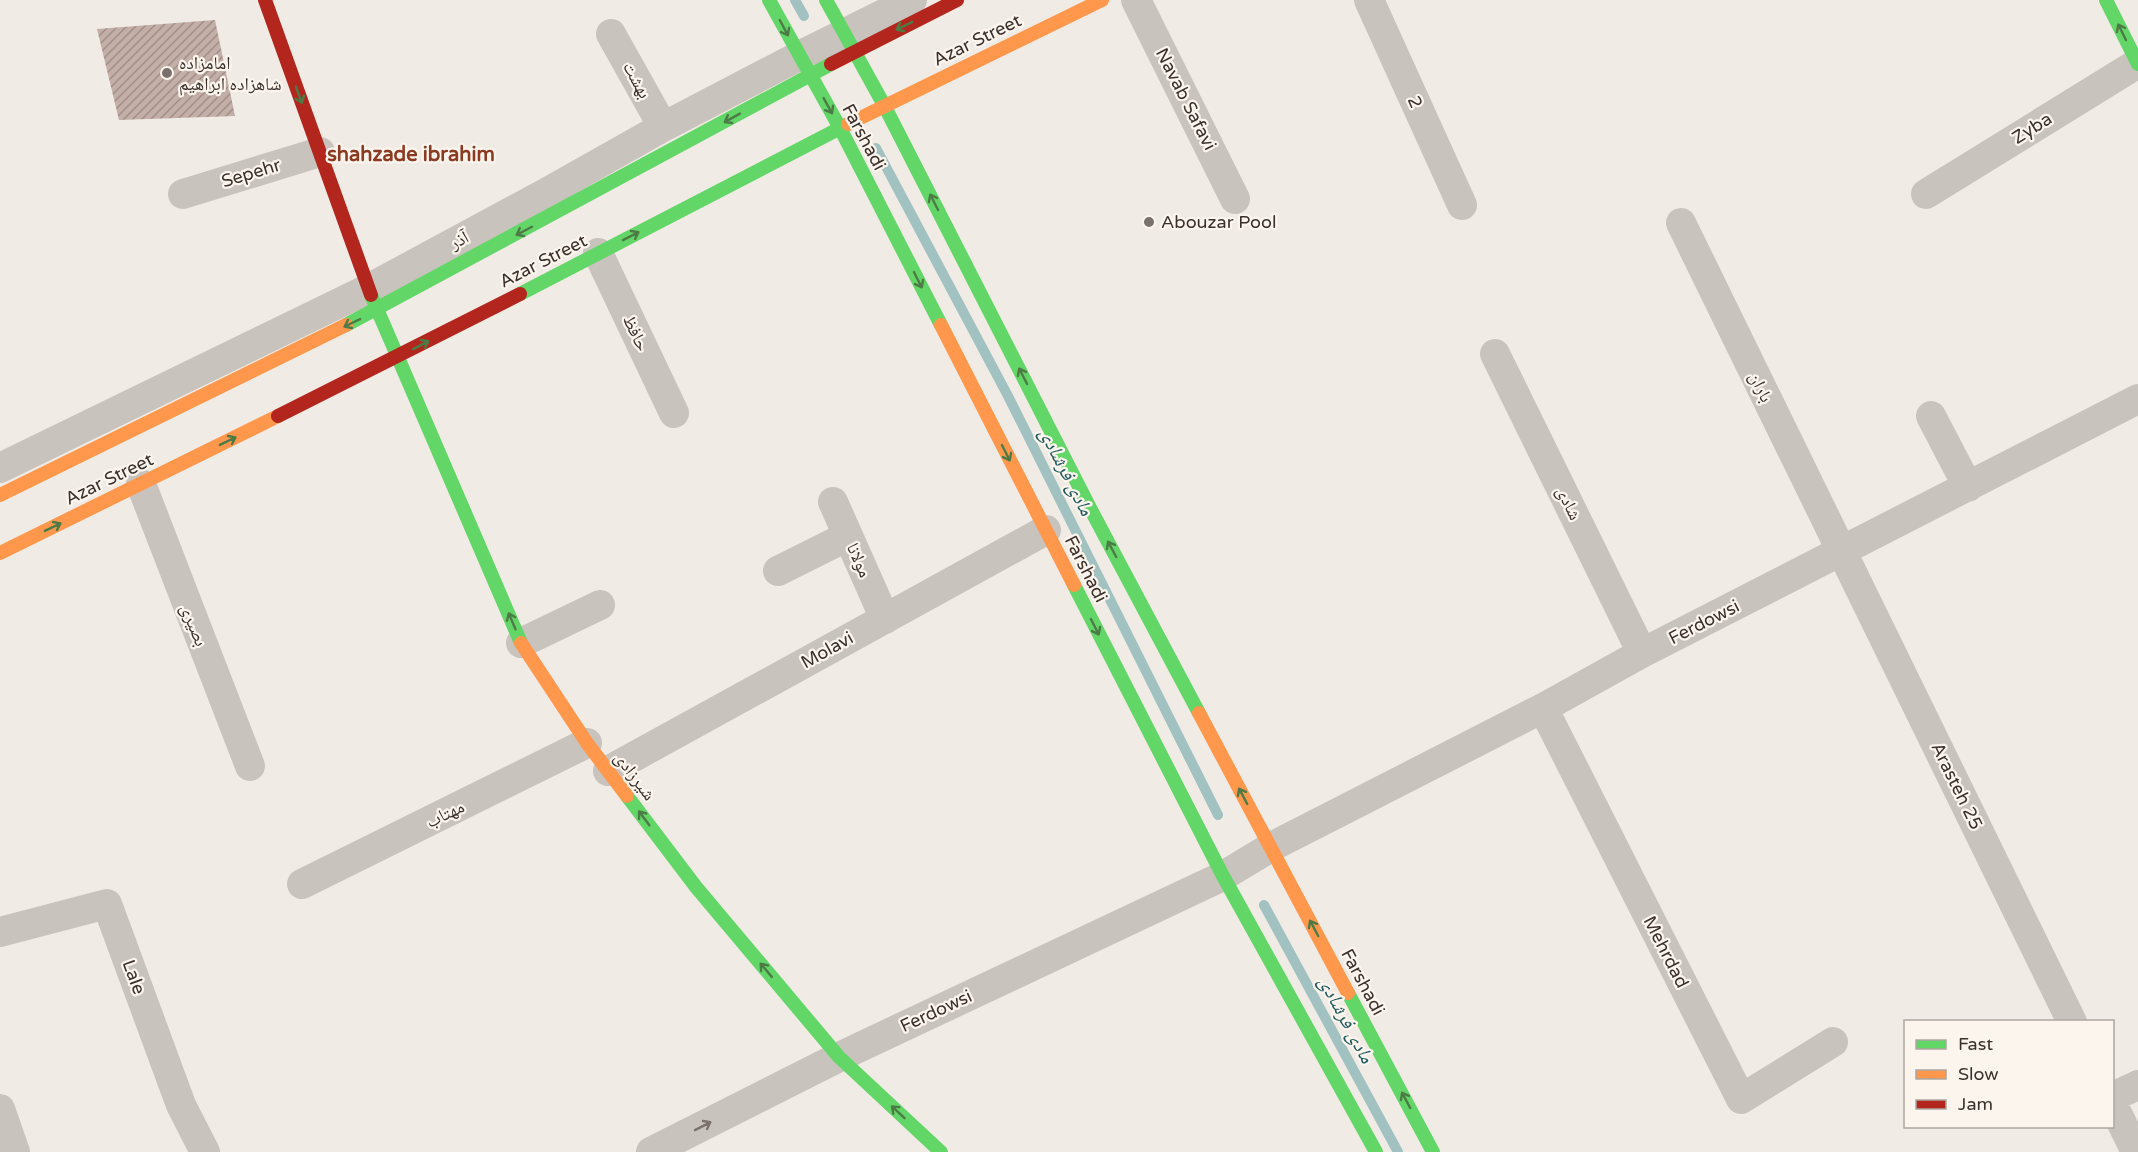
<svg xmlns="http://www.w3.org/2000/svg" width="2138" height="1152" viewBox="0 0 2138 1152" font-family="'Varela Round','Noto Naskh Arabic',sans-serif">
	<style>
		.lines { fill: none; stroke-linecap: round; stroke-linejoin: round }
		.stream { stroke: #a1c2c1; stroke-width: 10 }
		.building { fill: url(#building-hatch) }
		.street { stroke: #c9c3be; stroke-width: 30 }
		.fast { stroke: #63d668; stroke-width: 14 }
		.slow { stroke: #ff974d; stroke-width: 14 }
		.jam { stroke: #b3261e; stroke-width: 14 }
		.oneway { stroke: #4d7b46 }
		.oneway2 { stroke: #7b726d }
		.poi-dot { fill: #7a716c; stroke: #fbf5ee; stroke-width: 2 }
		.labels { text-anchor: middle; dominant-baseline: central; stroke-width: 4.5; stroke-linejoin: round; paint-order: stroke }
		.street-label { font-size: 18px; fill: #3b302b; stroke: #fbf5ee }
		.poi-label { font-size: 18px; fill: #3b302b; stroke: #fbf5ee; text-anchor: start }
		.neighbourhood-label { font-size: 20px; font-weight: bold; fill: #8c3b22; stroke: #fbf5ee }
		.water-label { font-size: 20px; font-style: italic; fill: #1f5a5e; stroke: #fbf5ee }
	</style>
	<defs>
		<pattern id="building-hatch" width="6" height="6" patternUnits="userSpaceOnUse" patternTransform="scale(1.5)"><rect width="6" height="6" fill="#c3afa7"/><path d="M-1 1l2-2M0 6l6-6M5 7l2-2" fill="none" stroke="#a08f88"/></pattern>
	</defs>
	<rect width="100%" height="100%" fill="#f0ebe5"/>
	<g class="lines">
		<path class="stream" d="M795,0l9,16
			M876,148l132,248 210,419
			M1264,905l134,247"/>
	</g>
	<path class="building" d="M215,20l20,96 -116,4 -22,-91z"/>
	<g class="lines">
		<path class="street" d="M1136,0l99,199
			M1369,0l93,205
			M611,34l52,93
			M183,194l137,-42
			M1926,194l212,-131
			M1681,223l391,799
			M598,253l76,160
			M1495,354l147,299
			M1931,416l37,71
			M0,468l368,-179 178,-96 117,-66 136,-71 113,-56
			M141,484l109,282
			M833,502l52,117
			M778,571l70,-35
			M521,643l79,-38
			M1543,708l198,391 92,-57
			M608,771l438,-241
			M302,884l285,-141
			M0,932l107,-28 74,201 24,47
			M2112,1097l26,-12
			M2112,1103l24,49
			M0,1109l15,43
			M651,1152l188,-95 384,-181 48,-29 272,-139 99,-55 496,-254"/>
		<path class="fast" d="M769,0l71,128 101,197
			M826,0l58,105 206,403 109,205
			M2106,0l32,64
			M520,294l328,-170
			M371,295l150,348
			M346,325l485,-261
			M1074,585l149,291 153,276
			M627,796l69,91 143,170 102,95
			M1348,993l85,159"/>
		<path class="slow" d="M848,124l254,-124
			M941,325l133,260
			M0,495l346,-170
			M0,553l278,-137
			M521,643l66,100 40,53
			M1199,713l149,280"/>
		<path class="jam" d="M265,0l106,295
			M831,64l126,-64
			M278,416l242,-122"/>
	</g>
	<defs><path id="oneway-shaft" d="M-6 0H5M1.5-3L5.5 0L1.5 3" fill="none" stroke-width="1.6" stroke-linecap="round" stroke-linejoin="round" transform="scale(1.5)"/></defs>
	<g class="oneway">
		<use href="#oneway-shaft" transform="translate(904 26) rotate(154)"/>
		<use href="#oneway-shaft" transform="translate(784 28) rotate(62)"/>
		<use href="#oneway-shaft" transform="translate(2122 32) rotate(-116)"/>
		<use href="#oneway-shaft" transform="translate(299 95) rotate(70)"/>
		<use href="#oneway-shaft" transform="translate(828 106) rotate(61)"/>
		<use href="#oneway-shaft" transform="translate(732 118) rotate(151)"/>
		<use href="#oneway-shaft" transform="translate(934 202) rotate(-117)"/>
		<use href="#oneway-shaft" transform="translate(524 231) rotate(152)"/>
		<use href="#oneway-shaft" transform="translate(631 236) rotate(-27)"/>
		<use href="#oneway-shaft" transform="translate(918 280) rotate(63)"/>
		<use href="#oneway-shaft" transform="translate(352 323) rotate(154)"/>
		<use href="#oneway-shaft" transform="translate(421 345) rotate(-27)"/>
		<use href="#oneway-shaft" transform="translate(1023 376) rotate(-117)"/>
		<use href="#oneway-shaft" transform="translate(228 441) rotate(-26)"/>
		<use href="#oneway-shaft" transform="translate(1006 453) rotate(63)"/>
		<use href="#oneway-shaft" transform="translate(53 527) rotate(-26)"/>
		<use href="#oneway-shaft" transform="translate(1112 549) rotate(-118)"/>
		<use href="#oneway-shaft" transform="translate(512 621) rotate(-113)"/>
		<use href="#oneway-shaft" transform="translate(1095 627) rotate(63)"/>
		<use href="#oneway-shaft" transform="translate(1243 796) rotate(-118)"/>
		<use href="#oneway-shaft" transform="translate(644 818) rotate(-127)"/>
		<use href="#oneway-shaft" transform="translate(1314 928) rotate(-118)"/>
		<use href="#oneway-shaft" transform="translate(766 970) rotate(-130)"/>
		<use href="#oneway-shaft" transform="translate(1406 1100) rotate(-118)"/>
		<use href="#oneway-shaft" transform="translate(898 1112) rotate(-137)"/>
	</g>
	<use class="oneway2" href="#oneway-shaft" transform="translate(703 1126) rotate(-27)"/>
	<g class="poi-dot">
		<circle cx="167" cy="73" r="6"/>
		<circle cx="1149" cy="222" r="6"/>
	</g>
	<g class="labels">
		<g class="street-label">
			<text transform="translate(977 40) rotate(-26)">Azar Street</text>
			<text transform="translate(637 80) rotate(61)">بهشت</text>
			<text transform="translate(1186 99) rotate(63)">Navab Safavi</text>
			<text transform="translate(1415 102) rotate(66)">2</text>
			<text transform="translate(2032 128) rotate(-32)">Zyba</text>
			<text transform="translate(864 137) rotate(62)">Farshadi</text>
			<text transform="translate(251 173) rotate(-17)">Sepehr</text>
			<text transform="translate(459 240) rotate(-28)">آذر</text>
			<text transform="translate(543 261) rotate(-27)">Azar Street</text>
			<text transform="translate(636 333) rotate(64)">حافظ</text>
			<text transform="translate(1761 387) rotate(64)">باران</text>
			<text transform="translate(109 479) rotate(-26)">Azar Street</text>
			<text transform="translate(1569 503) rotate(64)">شادی</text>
			<text transform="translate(859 560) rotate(66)">مولانا</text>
			<text transform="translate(1086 569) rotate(63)">Farshadi</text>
			<text transform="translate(1704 622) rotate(-27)">Ferdowsi</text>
			<text transform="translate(194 625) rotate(68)">بصیری</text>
			<text transform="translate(827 650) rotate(-29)">Molavi</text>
			<text transform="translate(635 776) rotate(53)">شیرزادی</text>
			<text transform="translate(1957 786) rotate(64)">Arasteh 25</text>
			<text transform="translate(445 814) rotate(-26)">مهتاب</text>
			<text transform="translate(1666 952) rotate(63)">Mehrdad</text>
			<text transform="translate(134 977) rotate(70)">Lale</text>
			<text transform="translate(1363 982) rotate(62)">Farshadi</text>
			<text transform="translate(936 1011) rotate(-25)">Ferdowsi</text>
		</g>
		<g class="poi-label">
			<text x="179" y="63">امامزاده<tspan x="179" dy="21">شاهزاده ابراهیم</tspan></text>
			<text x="1161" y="222">Abouzar Pool</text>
		</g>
		<g class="neighbourhood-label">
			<text x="411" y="155">shahzade ibrahim</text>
		</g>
		<g class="water-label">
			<text transform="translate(1066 472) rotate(63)">مادی فرشادی</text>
			<text transform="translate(1346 1020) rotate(62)">مادی فرشادی</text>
		</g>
	</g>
	<rect x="1904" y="1020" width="210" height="108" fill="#fbf5ee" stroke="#aea6a0" stroke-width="1.5"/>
	<rect x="1916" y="1040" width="30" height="9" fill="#63d668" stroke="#aea6a0" stroke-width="1.5"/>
	<text x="1958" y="1050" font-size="18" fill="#3b302b">Fast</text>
	<rect x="1916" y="1070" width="30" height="9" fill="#ff974d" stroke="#aea6a0" stroke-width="1.5"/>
	<text x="1958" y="1080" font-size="18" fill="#3b302b">Slow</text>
	<rect x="1916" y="1100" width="30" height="9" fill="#b3261e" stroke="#aea6a0" stroke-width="1.5"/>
	<text x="1958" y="1110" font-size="18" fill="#3b302b">Jam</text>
</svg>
